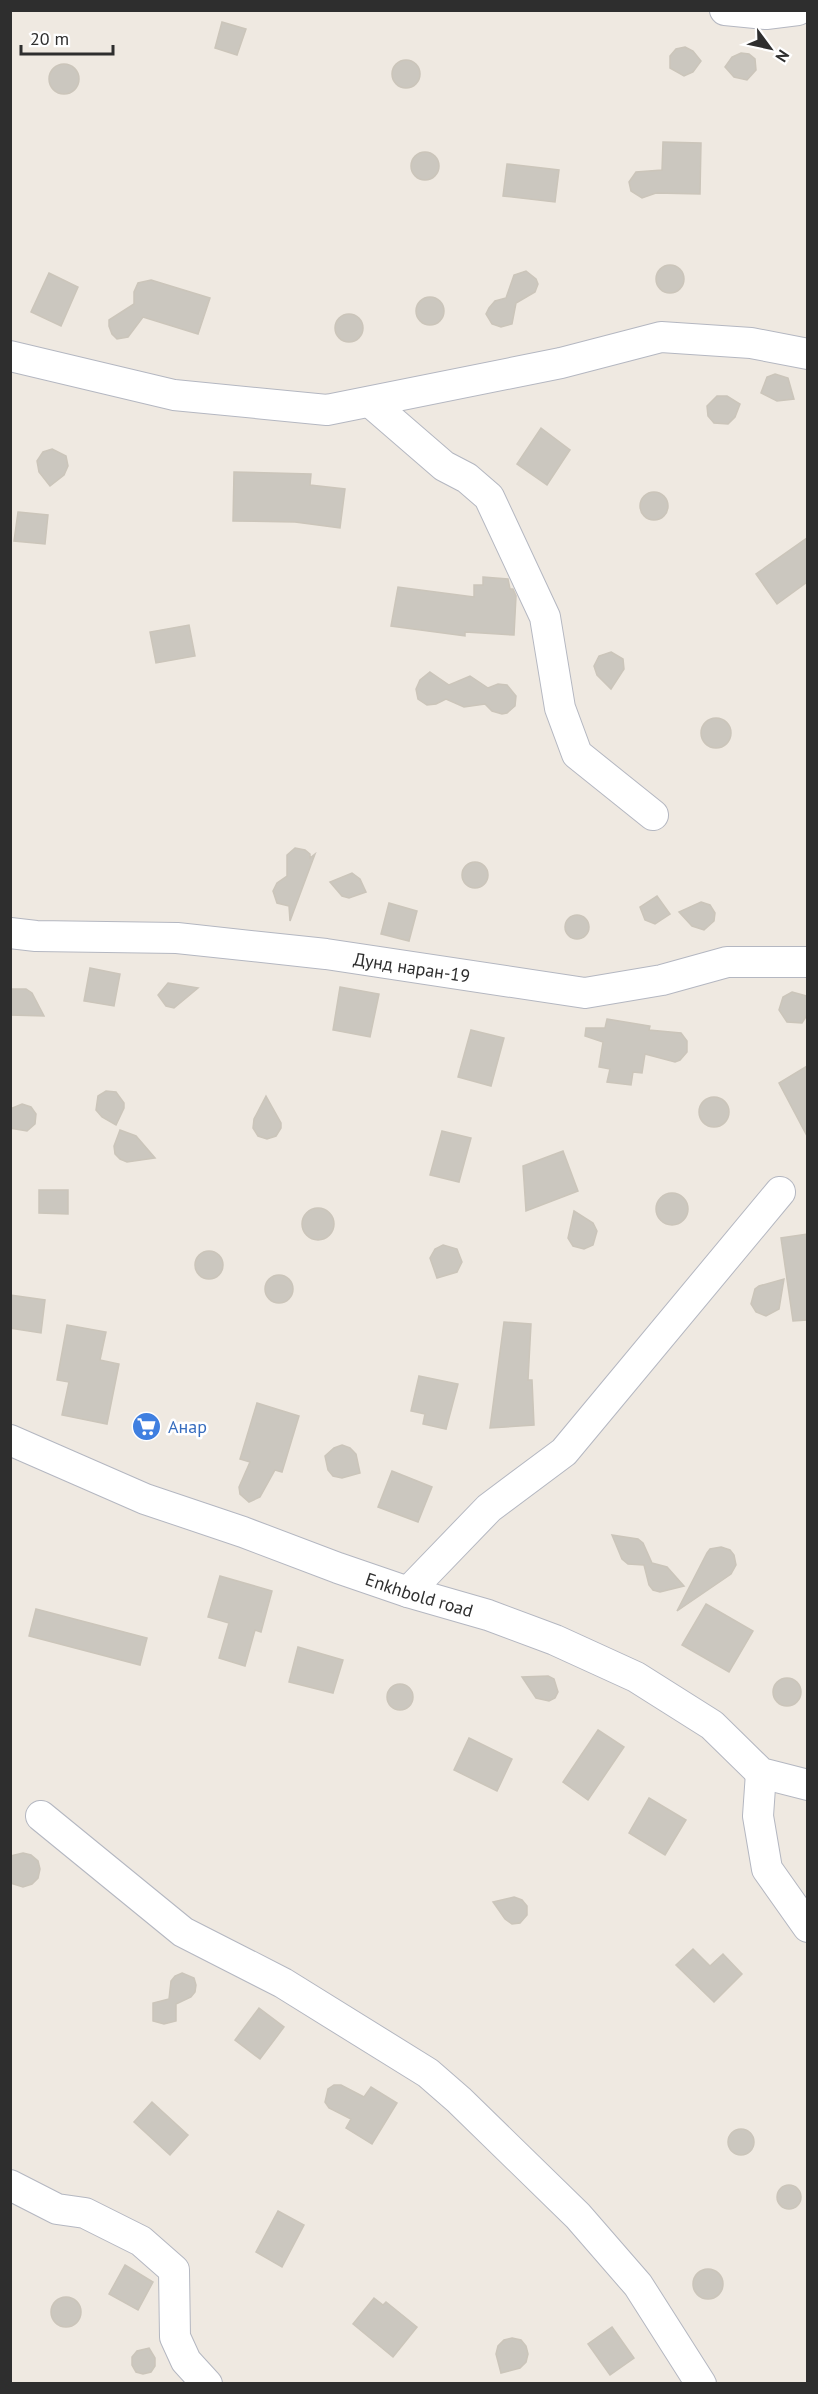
<svg xmlns="http://www.w3.org/2000/svg" width="818" height="2394" viewBox="0 0 818 2394" font-family="'PT Sans',sans-serif">
	<style>
		.building { fill: #cbc7bf; stroke: #cbc5ba; stroke-width: 1.5 }
		.lines { fill: none; stroke-linecap: round; stroke-linejoin: round }
		.minor-casing { stroke: #b4b7c1; stroke-width: 32 }
		.minor { stroke: #fff; stroke-width: 30 }
		.labels { text-anchor: middle; dominant-baseline: central; stroke-width: 5; stroke-linejoin: round; paint-order: stroke }
		.street-label { font-size: 18px; fill: #2e2e2e; stroke: #fff }
		.shop-label { font-size: 18px; fill: #366cbe; stroke: #fff; text-anchor: start }
	</style>
	<rect width="100%" height="100%" fill="#efe9e1"/>
	<path class="building" d="M222,22l24,7 -9,26 -22,-7z
		M685,47l8,4 8,10 -8,11 -9,4 -14,-8v-12l6,-7z
		M741,53l8,1 6,5 1,11 -9,10 -13,-3 -9,-10 7,-10z
		M392 74a14 14 0 1 1 28 0a14 14 0 1 1-28 0Z
		M49 79a15 15 0 1 1 30 0a15 15 0 1 1-30 0Z
		M663,142l38,1 -1,51 -44,-1 -14,5 -11,-7 -2,-9 7,-10 26,-2z
		M411 166a14 14 0 1 1 28 0a14 14 0 1 1-28 0Z
		M507,164l52,6 -4,32 -52,-6z
		M656 279a14 14 0 1 1 28 0a14 14 0 1 1-28 0Z
		M526,271l10,8 2,5 -3,8 -19,11 -4,21 -11,3 -9,-3 -6,-10 3,-6 6,-7 11,-3 8,-23z
		M49,273l29,14 -17,39 -30,-14z
		M151,280l59,18 -12,36 -55,-17 -15,20 -11,2 -5,-5 -3,-8v-6l25,-16v-12l4,-9z
		M416 311a14 14 0 1 1 28 0a14 14 0 1 1-28 0Z
		M335 328a14 14 0 1 1 28 0a14 14 0 1 1-28 0Z
		M775,374l13,4 6,21 -17,2 -16,-8 6,-16z
		M717,396h10l13,8 -5,13 -7,7 -14,-1 -6,-7 -1,-10z
		M541,428l29,22 -23,35 -30,-21z
		M52,449l14,7 2,10 -4,9 -14,11 -11,-14 -2,-11 6,-9z
		M234,472l77,2 -1,11 35,4 -5,39 -45,-6 -62,-1z
		M640 506a14 14 0 1 1 28 0a14 14 0 1 1-28 0Z
		M18,512l30,3 -3,29 -31,-3z
		M807,538v44l-30,22 -21,-30z
		M483,577l25,2 2,10h3l3,7 -2,39 -49,-3v4l-74,-10 7,-39 76,10v-12h9z
		M189,625l6,31 -39,7 -6,-31z
		M611,652l12,7 1,10 -13,20 -14,-14 -3,-9 5,-10z
		M430,672l19,13 21,-9 18,12 10,-4 9,1 9,11 -1,10 -8,7 -5,1 -10,-3 -7,-7 -21,3 -18,-8 -10,5 -9,1 -9,-6 -2,-10 4,-9z
		M701 733a15 15 0 1 1 30 0a15 15 0 1 1-30 0Z
		M295,848l10,2 5,4v4l5,-4 -25,67 -1,-15 -12,-3 -4,-12 4,-8 10,-7v-21z
		M462 875a13 13 0 1 1 26 0a13 13 0 1 1-26 0Z
		M352,873l8,6 6,13 -17,6 -7,-2 -12,-14z
		M657,896l13,18 -15,10 -10,-4 -5,-13z
		M701,902l9,3 5,8 -1,8 -10,9 -12,-4 -13,-14z
		M389,903l28,8 -8,30 -28,-7z
		M565 927a12 12 0 1 1 24 0a12 12 0 1 1-24 0Z
		M90,968l30,6 -6,32 -30,-5z
		M168,983l30,5 -24,20 -8,-2 -8,-11z
		M340,987l39,7 -9,43 -37,-7z
		M10,989h16l6,4 12,23 -34,-1z
		M792,992l15,4v19l-5,8 -15,-1 -8,-12 4,-13z
		M607,1019l43,7 -1,4 32,3 6,8v11l-7,8 -5,2 -30,-8 -3,19 -9,-1 -2,13 -24,-3 3,-13 -11,-2 4,-25 -18,-6 1,-8h19z
		M471,1030l33,8 -13,48 -33,-9z
		M807,1066v70l-28,-53z
		M106,1091l10,1 8,11v5l-8,17 -14,-8 -6,-7 2,-14z
		M266,1096l15,27v5l-5,8 -9,3 -9,-3 -5,-8 1,-9z
		M699 1112a15 15 0 1 1 30 0a15 15 0 1 1-30 0Z
		M22,1104l9,3 5,7 -1,10 -8,7 -17,-3v-19z
		M120,1130l16,6 19,22 -28,4 -7,-3 -5,-5 -1,-8z
		M442,1131l29,7 -12,44 -29,-7z
		M563,1151l15,40 -52,20 -3,-45z
		M39,1190h29v24l-29,-1z
		M656 1209a16 16 0 1 1 32 0a16 16 0 1 1-32 0Z
		M302 1224a16 16 0 1 1 32 0a16 16 0 1 1-32 0Z
		M574,1211l19,12 4,8 -4,14 -9,4 -11,-3 -5,-8z
		M807,1234v86l-14,1 -12,-83z
		M443,1245l14,4 5,13 -5,10 -20,6 -7,-20 5,-9z
		M195 1265a14 14 0 1 1 28 0a14 14 0 1 1-28 0Z
		M265 1289a14 14 0 1 1 28 0a14 14 0 1 1-28 0Z
		M784,1279l-5,30 -13,7 -10,-4 -5,-8 4,-15 4,-3z
		M10,1295l35,5 -4,33 -31,-5z
		M504,1322l27,2 -3,56h4l2,45 -44,3z
		M67,1325l39,7 -6,28 19,4 -12,60 -45,-9 7,-33 -12,-2z
		M419,1376l39,8 -12,45 -23,-5 2,-10 -14,-3z
		M257,1403l42,13 -17,56 -7,-2 -15,27 -11,5 -9,-8 -1,-7 11,-25 -10,-3z
		M342,1445l8,3 6,6 4,19 -18,5 -9,-2 -5,-6 -3,-14 9,-8z
		M392,1471l40,16 -14,35 -40,-15z
		M612,1535l26,4 5,4 9,20 15,4 17,19 -24,6 -7,-2 -4,-5 -5,-20 -16,-1 -6,-5z
		M721,1547l9,3 4,5 2,10 -5,9 -54,37 30,-58 3,-4z
		M220,1576l52,15 -11,41 -6,-2 -10,36 -26,-8 10,-35 -21,-6z
		M706,1604l47,27 -24,41 -47,-27z
		M36,1609l111,29 -7,27 -111,-29z
		M298,1647l45,13 -10,33 -44,-11z
		M548,1676l6,3 4,13 -3,6 -6,3 -13,-3 -14,-21z
		M773 1692a14 14 0 1 1 28 0a14 14 0 1 1-28 0Z
		M387 1697a13 13 0 1 1 26 0a13 13 0 1 1-26 0Z
		M598,1730l26,17 -36,53 -25,-18z
		M469,1738l43,21 -15,32 -43,-21z
		M649,1798l37,22 -21,35 -36,-22z
		M23,1853l8,2 7,6 2,8 -2,9 -6,6 -9,3 -13,-4v-27z
		M514,1897l8,3 5,6v9l-7,8 -8,1 -7,-5 -12,-17z
		M693,1949l17,17 13,-12 19,20 -28,28 -38,-37z
		M182,1973l12,5 2,7 -1,7 -4,5 -15,7v17l-12,3 -11,-3v-18l16,-4 2,-18 4,-5z
		M259,2008l25,19 -24,32 -25,-19z
		M334,2085h7l23,12 7,-10 26,16 -25,41 -26,-16 5,-9 -22,-11 -4,-6 3,-13z
		M152,2102l36,33 -18,20 -36,-33z
		M728 2142a13 13 0 1 1 26 0a13 13 0 1 1-26 0Z
		M777 2197a12 12 0 1 1 24 0a12 12 0 1 1-24 0Z
		M278,2211l26,14 -22,42 -26,-15z
		M125,2265l28,17 -15,28 -29,-16z
		M693 2284a15 15 0 1 1 30 0a15 15 0 1 1-30 0Z
		M51 2312a15 15 0 1 1 30 0a15 15 0 1 1-30 0Z
		M374,2298l9,7 3,-3 31,25 -24,30 -40,-33z
		M612,2327l22,31 -24,17 -22,-31z
		M512,2338l9,2 5,6 2,8 -2,8 -6,6 -19,5 -5,-19 2,-8 6,-6z
		M149,2348l6,10v8l-4,6 -8,2 -7,-2 -4,-7v-8l5,-6z"/>
	<g class="lines">
		<defs>
			<g id="minor">
				<path d="M725,10l41,4 32,-4"/>
				<path d="M10,356l164,39 153,15 234,-47 100,-26 90,6 57,11"/>
				<path d="M370,402l74,64 23,12 22,19 56,120 15,91 17,46 76,61"/>
				<path id="s1" d="M10,933l26,3 141,2 149,16 259,39 77,-13 65,-18h81"/>
				<path id="s2" d="M10,1440l135,59 98,33 95,36 70,24 80,23 67,25 81,37 76,48 49,48 47,12"/>
				<path d="M408,1592l81,-84 75,-56 216,-260"/>
				<path d="M761,1773l-3,43 9,53 41,58"/>
				<path d="M41,1816l142,116 100,51 145,90 31,27 119,116 60,69 63,99"/>
				<path d="M10,2185l47,24 28,4 56,28 33,29 1,67 11,24 21,23"/>
			</g>
		</defs>
		<use href="#minor" class="minor-casing"/>
		<use href="#minor" class="minor"/>
	</g>
	<defs>
		<symbol id="supermarket-disc" viewBox="-11 -11 22 22"><circle r="9.5" fill="#3f7fe0" stroke="#fff"/><path d="M-6-5.5h2.5l.6 2H6L4.5 2H-2.5L-4.4-4H-6ZM-1.5 3.2a1.3 1.3 0 1 0 .1 0ZM3 3.2a1.3 1.3 0 1 0 .1 0Z" fill="#fff"/></symbol>
	</defs>
	<g fill-rule="evenodd">
		<use href="#supermarket-disc" x="130" y="1410" width="33" height="33"/>
	</g>
	<g class="labels">
		<g class="street-label">
			<text stroke="none"><textPath href="#s1" startOffset="404">Дунд наран-19</textPath></text>
			<text stroke="none"><textPath href="#s2" startOffset="438">Enkhbold road</textPath></text>
		</g>
		<g class="shop-label">
			<text x="168" y="1426">Анар</text>
		</g>
	</g>
	<rect width="818" height="2394" fill="none" stroke="#2e2e2e" stroke-width="24"/>
	<g transform="translate(770 48) rotate(123)" stroke="#ffffff" stroke-width="4.5" paint-order="stroke">
	<path d="M0-4.5L10 22L0 15L-10 22Z" fill="#2e2e2e"/>
	<text y="-9" font-size="16" font-weight="bold" text-anchor="middle" fill="#2e2e2e">N</text>
	</g>
	<path d="M21 45v9h92v-9" fill="none" stroke="#2e2e2e" stroke-width="3"/>
	<text x="30" y="45" font-size="18" fill="#2e2e2e" stroke="#ffffff" stroke-width="4.5" paint-order="stroke">20 m</text>
</svg>
